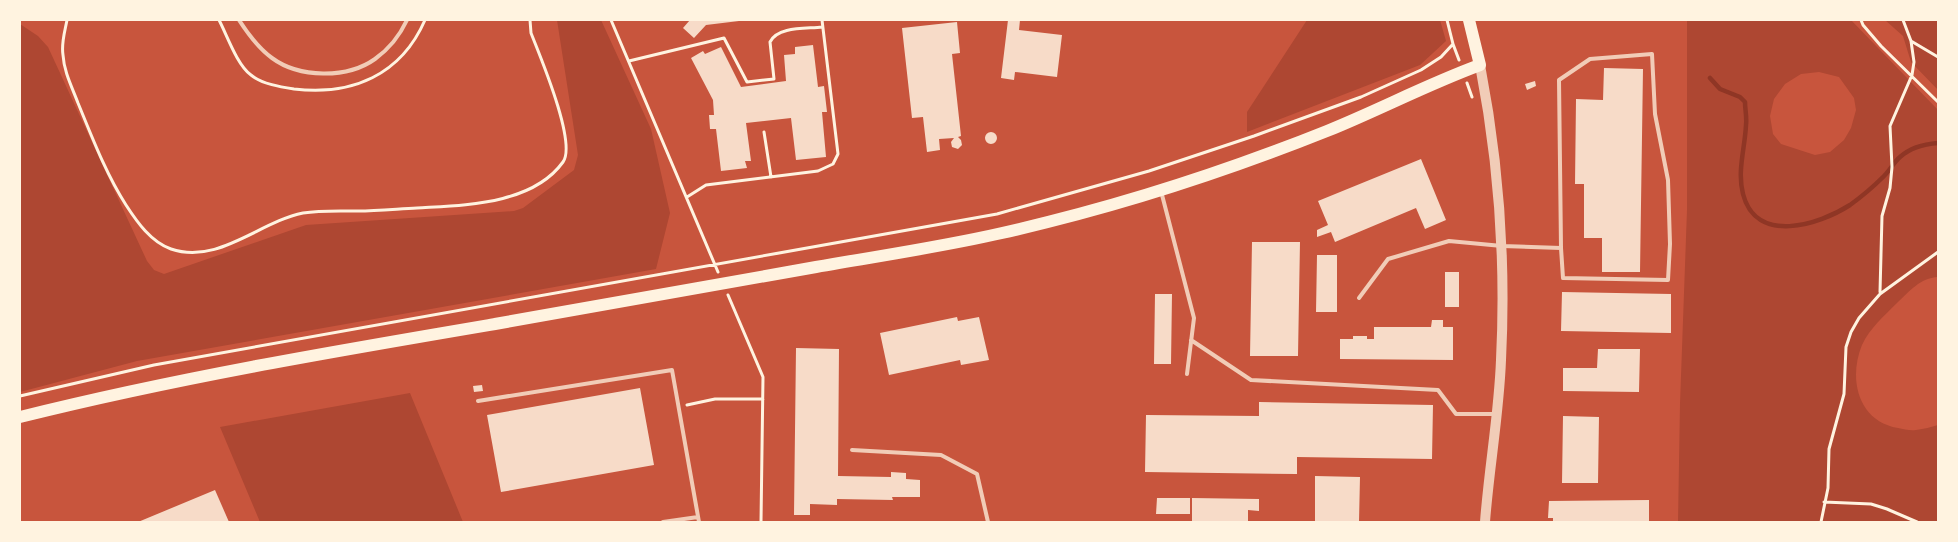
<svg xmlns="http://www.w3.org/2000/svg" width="1958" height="542" viewBox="0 0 1958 542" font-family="'Work Sans',sans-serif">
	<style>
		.green { fill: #ae4732; fill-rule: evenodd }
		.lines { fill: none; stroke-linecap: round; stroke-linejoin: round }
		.stream { stroke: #8f3625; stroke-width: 4.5 }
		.building { fill: #f7dbc8 }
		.path { stroke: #fff3e0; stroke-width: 3 }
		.service { stroke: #f1ccb7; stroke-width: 4 }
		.tertiary { stroke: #f1ccb7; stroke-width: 10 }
		.secondary { stroke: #fff3e0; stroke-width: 12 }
	</style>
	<rect width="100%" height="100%" fill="#c8553d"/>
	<path class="green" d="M557,20h44l50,109 19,84 -14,56 -519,92 -117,31v-368l18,12 10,11 99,214 7,9 10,4 142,-49 208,-14 9,-3 51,-38 4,-15z
		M1307,20h133l6,21 -26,24 -173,67v-20z
		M1687,20h164l87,90v167c-18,1 -28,14 -41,26 -13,13 -27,25 -35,42 -14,34 -4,76 36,83 6,1 12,3 18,2 8,-1 15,-3 22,-5v97h-260l2,-118 7,-194zM1819,72l20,5 15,21 2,12 -5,18 -7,12 -14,12 -15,3 -34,-11 -8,-10 -3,-18 4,-17 11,-15 16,-10z
		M1885,20h53v70l-27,-28 -8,-26z
		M410,393l53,129h-203l-40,-95z"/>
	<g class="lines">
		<path class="stream" d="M1710,78l10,11 20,8 5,5c0,8 2,15 1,23 -1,23 -9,46 -3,69 13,51 76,31 107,11 11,-8 23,-18 32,-27 7,-6 11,-15 18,-21 10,-9 25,-13 38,-14"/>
	</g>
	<path class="building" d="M690,20h49v1l-33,4 -12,13 -11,-10z
		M1008,20h12l-1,10 43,5 -5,42 -42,-5 -1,8 -13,-2z
		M957,22l3,31 -8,1 9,82 -3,1 3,3 1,5 -4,4 -6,-2 -1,-5 3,-4 -15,1 1,11 -13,2 -4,-35 -11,1 -10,-90z
		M813,45l5,42 6,-1 3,26h-5l4,45 -30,3 -5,-42 -45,5 5,38h-6l2,7 -26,3 -5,-42h-6l-1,-14h5l-1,-15 -22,-42 12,-7 2,3 16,-7 20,40 45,-6 -2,-26 11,-1v-7z
		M1604,68l39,1 -3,203h-38v-34h-18v-54h-9l1,-85 27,1z
		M1535,81l1,5 -9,4 -2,-6z
		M985 138a6 6 0 1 1 12 0a6 6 0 1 1-12 0Z
		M1421,159l25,61 -21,9 -9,-21 -81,34 -4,-10 -14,5v-7l11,-5 -10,-24z
		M1252,242h48l-2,114h-48z
		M1317,255h20v57h-21z
		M1445,272h14v35h-14z
		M1562,292l109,2v39l-110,-2z
		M1155,294h17l-1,70h-17z
		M957,317l1,4 21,-4 10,43 -28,5 -1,-5 -71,15 -9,-42z
		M1432,320h11v7h10v33l-113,-1v-20h13v-3h14v3h7v-12h57z
		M796,348l43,1 -1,127 53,1v-5l15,1v6l14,1v17h-28l1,3 -56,-1v6l-27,-1v11h-16z
		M1598,349h42l-1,43 -76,-1v-23h34z
		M482,385l1,6 -9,1 -1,-6z
		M640,388l14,77 -153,27 -14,-77z
		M1259,402l174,3 -1,54 -135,-2v17l-152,-2 1,-57 113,1z
		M1563,416l36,1 -1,66h-36z
		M1315,476l45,1 -1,45h-44z
		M215,490l14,32h-91z
		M1157,498h33v16h-34z
		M1192,498l67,1v12l-11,-1v12h-56z
		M1649,500v22h-96v-4h-5l1,-17z"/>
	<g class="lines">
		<path class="path" d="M67,20c-2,11 -6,23 -4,35 1,17 9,32 15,48 14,34 28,71 48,102 11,17 25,37 45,44 47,16 88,-27 132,-36 18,-3 37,-2 55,-2 19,0 39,-2 59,-3 47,-3 115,-3 146,-46 14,-19 -23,-106 -32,-129l-1,-13
			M219,20c8,15 18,45 32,55 11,9 30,12 43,14 58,7 107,-14 131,-69
			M611,20l107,252
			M1447,20l6,24
			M1861,20l2,5 18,21 57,56
			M1911,41l27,16
			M629,61l95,-23 23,44 27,-3 -4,-37c8,-16 37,-13 52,-15
			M1467,83l5,14
			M764,132l7,45
			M687,197l19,-12 112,-14 15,-7 5,-10 -16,-134
			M1880,292l2,-76 8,-28 2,-21 -2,-41 22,-51 2,-13 -3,-21 -8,-21
			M728,295l35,82 -2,145
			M20,396l134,-31 843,-151 152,-43 105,-35 107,-39 60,-27 20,-13 12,-13 6,16
			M687,405l28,-6h48
			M1824,502l47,2 16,5 30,13
			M1821,522l7,-34 1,-39 15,-55 2,-47 5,-15 8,-14 21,-24 58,-42"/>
		<path class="service" d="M239,20c9,14 19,28 33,38 27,20 75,21 103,1 14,-10 25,-24 32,-39
			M1161,191l33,127 -7,56
			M1359,298l29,-39 61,-18 53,5 59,2 -2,-168 31,-21 62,-5 3,60 13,66 2,64 -2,36 -105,-2 -2,-30
			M1191,340l60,40 187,10 18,24h38
			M478,401l194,-31 27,152
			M852,450l89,5 36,19 11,48
			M663,522l35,-5"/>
		<path class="tertiary" d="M1480,65c19,98 26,195 21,295 -2,54 -12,108 -16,162"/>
		<path class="secondary" d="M20,417c156,-39 316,-66 475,-93 107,-18 214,-37 321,-57 62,-11 125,-20 186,-34 111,-25 220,-60 325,-102 52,-21 101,-47 153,-66l-11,-45"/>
	</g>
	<rect width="1958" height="542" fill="none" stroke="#fff3e0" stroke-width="42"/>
</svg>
